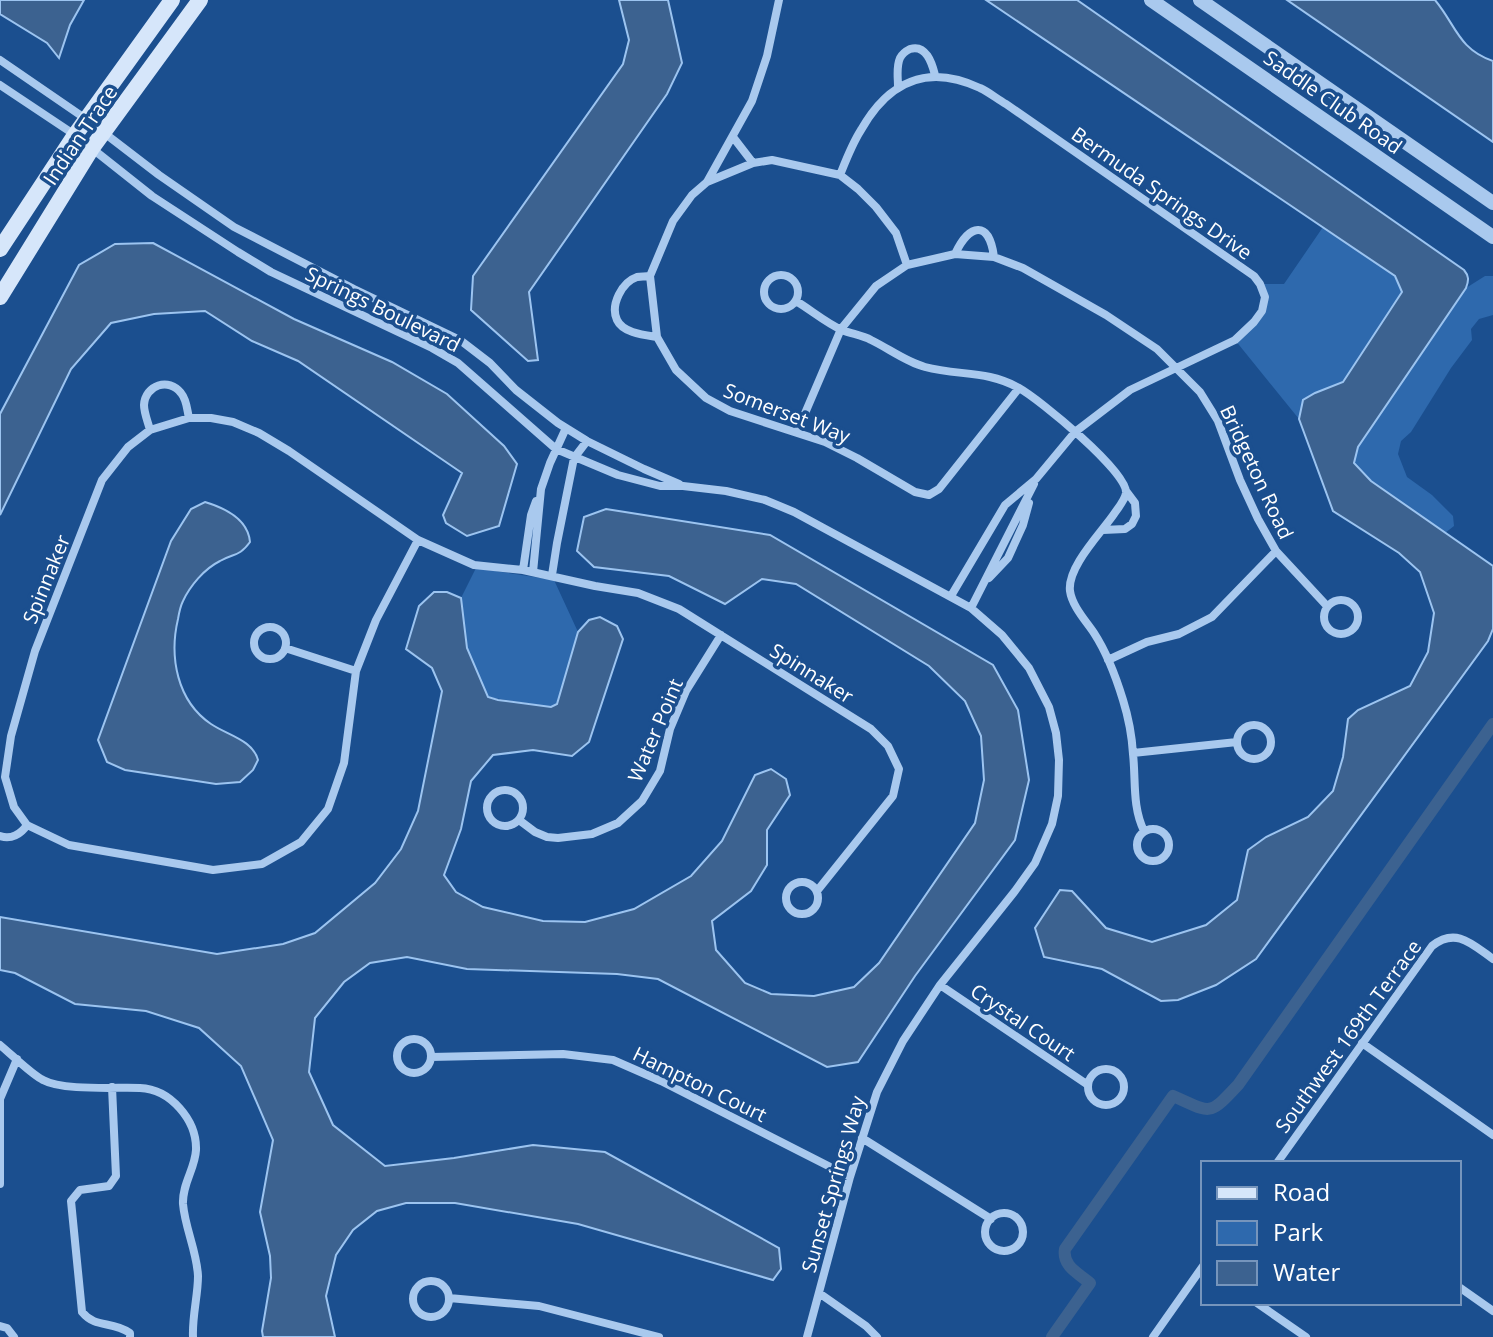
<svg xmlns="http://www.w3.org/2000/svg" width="1493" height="1337" viewBox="0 0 1493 1337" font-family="'Open Sans',sans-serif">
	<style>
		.green { fill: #2e69ad }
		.water { fill: #3c6290; stroke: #9cc4f0; stroke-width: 2 }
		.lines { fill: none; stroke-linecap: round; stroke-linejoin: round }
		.canal { stroke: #3c6290; stroke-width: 12 }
		.minor { stroke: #a9c9ee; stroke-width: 8 }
		.tertiary { stroke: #a9c9ee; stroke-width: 14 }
		.secondary { stroke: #d6e6fa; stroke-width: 16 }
		.labels { text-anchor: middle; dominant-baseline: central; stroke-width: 7; stroke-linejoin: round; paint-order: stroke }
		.street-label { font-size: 20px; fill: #fff; stroke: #1b4f8f }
	</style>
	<rect width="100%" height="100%" fill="#1b4f8f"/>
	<path class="green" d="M1323,227l73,49 6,16 -59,90 -28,11 -11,7 -5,19 -64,-79 27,-29 -2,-27h24z
		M1485,276h8v39l-14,4 -8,10 1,11 -21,28 -40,64 -10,9 -3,13 9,23 25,18 21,21 1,10 -9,7 -74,-52 -17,-18 4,-16 108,-159z
		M476,568l78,12 24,52 -21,71 -6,4 -63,-10 -21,-49 -6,-50z"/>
	<path class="water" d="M0,0h84l-14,25 -11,33 -12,-15 -47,-29z
		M619,0h49l14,63 -15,31 -138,198 9,68 -10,1 -57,-51 2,-34 150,-212 6,-24z
		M986,0h91l387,270c5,6 5,10 2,18l-108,159 -4,16 17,18 122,85v63l-5,12 -232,318 -40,26 -38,15 -17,1 -59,-32 -58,-12 -9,-29 25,-38 12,1 34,37 46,14 54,-17 31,-25 11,-50 18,-13 42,-20 25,-26 10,-34 5,-38 10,-9 52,-24 18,-34 6,-39 -14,-41 -21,-19 -66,-42 -34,-92 4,-19 12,-7 28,-11 59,-90 -7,-16z
		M1287,0h148c21,25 23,49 58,61v81z
		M153,243l141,76 98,43 55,32 57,52 13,18 -18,62 -32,10 -21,-13 -3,-8 19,-42 -164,-112 -46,-20 -47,-30 -51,3 -43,9 -40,46 -71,146v-101l79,-149 36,-21z
		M205,502c20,6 43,17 45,40 -11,15 -16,11 -30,19 -16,8 -30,25 -37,40 -3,6 -4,12 -5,18 -9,38 -1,82 33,105 16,11 42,16 47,36l-5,10 -13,12 -24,2 -91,-14 -18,-8 -9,-22 73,-199 20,-32z
		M606,509l164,26 223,130 25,45 11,70 -14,60 -100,136 -57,86 -31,5 -169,-88 -41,-5 -150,-5 -60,-12 -37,6 -26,19 -29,36 -6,54 24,53 52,41 69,-8 79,-13 72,7 174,96 2,21 -8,11 -195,-56 -123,-21h-49l-29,8 -24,19 -17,25 -10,41 9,41h-72l-1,-6 9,-53 -1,-22 -10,-44 13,-72 -32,-74 -42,-38 -53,-17 -71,-7 -60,-31 -15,-3v-53l217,37 66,-10 32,-11 60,-50 26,-34 17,-38 24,-120 -10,-23 -26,-19 13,-43 15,-14h13l14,6 6,50 21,49 10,3 53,7 6,-3 21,-72 11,-12 11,-3 17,9 6,13 -34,103 -17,14 -39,-6 -40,5 -22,26 -10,48 -17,46 12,17 27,15 60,14 42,1 49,-13 57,-33 31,-35 33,-66 16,-6 15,10 4,16 -23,35v35l-16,26 -39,30 4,29 29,33 26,11 43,2 40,-9 25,-24 96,-140 9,-43 -3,-44 -16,-35 -36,-35 -133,-82 -34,-5 -37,25 -56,-28 -75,-9 -17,-16 1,-5 6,-29z"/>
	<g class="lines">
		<path class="canal" d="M1052,1337l38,-54c-12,-10 -28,-17 -25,-34l108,-153c39,17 35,21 65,-11l255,-361"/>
		<path class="minor" d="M779,0l-12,56 -15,45 -45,81 -15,13 -19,26 -23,55 7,61 19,33 30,28 24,13 95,31 32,16 58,34 14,3 10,-6 80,-101
			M0,60l86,59 73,56 75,52 120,62 106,51 30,23 26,27 42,33 29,18 57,28 35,15
			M0,85l75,50 77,61 86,56 33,20 161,76 26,15 98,86 62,26 42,11h23l43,5 39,9 29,12 177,96 31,27 27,33 20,39 7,26 3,27 -1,36 -6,28 -17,39 -20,28 -75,94 -37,56 -26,51 -27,85 -43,160
			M898,86c0,-9 -2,-19 2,-28 2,-4 6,-7 10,-9 16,-5 22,14 25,26
			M733,137l20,26
			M840,175c6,-15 12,-31 21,-45 27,-48 66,-67 119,-42 9,4 17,11 26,16l248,172 6,8 5,13 -3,14 -8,11 -19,18 -105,50 -55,42 -39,47 -31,26 -54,91
			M707,182l46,-19 19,-3 68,15 18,14 18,18 20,26 11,32
			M955,254c14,-30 34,-35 39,3
			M764 292a17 17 0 1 1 34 0a17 17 0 1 1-34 0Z
			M650,276c-5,1 -9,0 -13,1 -15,5 -27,28 -20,43 6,13 27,15 40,17
			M796,301c15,9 30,22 46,29 10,4 20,5 29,10 17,8 35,22 54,27 34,9 62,3 94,21 20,11 109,84 107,105 -1,7 -8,15 -12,21 -13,19 -47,53 -44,77 2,15 16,30 24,42 13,20 22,44 29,67 5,16 9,37 10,54 3,27 -1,52 11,77
			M150,430c-2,-8 -6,-17 -6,-25 1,-20 25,-28 37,-12 6,7 6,17 8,25
			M797,432l44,-103 35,-43 31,-21 48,-11 39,3 29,11 83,47 51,34 43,43 18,29 22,59 18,39 18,32 51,55
			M1103,530l22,-1 7,-5 4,-8 -1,-13 -9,-12
			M418,540l-42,80 -20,51 -12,92 -16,46 -27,33 -39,22 -49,6 -144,-25 -42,-20 -13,-18 -9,-30 6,-41 24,-85 67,-171 26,-33 22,-17 39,-12h22l22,4 26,11 30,18 129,89 56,25 49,5 72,16 43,7 41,16 192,120 17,17 11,23 -6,27 -76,95
			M523,570l8,-55 5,-14
			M533,572l8,-83 9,-26 16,-35
			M552,575l5,-32 17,-85 13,-17
			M989,578l19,-20 15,-33 6,-22
			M1324 617a17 17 0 1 1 34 0a17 17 0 1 1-34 0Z
			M971,608l63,-124
			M254 643a16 16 0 1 1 32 0a16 16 0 1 1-32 0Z
			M285,648l71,23
			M1108,660l39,-18 32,-8 33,-17 64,-66
			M1237 742a17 17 0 1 1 34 0a17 17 0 1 1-34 0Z
			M1133,753l104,-11
			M487 808a18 18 0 1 1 36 0a18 18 0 1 1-36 0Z
			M519,820l16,12 12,5 11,1 34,-4 26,-11 24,-22 18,-30 10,-42 16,-38 35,-56
			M1137 845a16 16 0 1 1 32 0a16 16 0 1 1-32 0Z
			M0,836c11,4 21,-2 27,-11
			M786 898a16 16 0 1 1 32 0a16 16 0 1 1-32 0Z
			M940,985l148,100
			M397 1056a17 17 0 1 1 34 0a17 17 0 1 1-34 0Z
			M1362,1043l131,92
			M0,1045c11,9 32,30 43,35 20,11 73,7 97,8 30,1 57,32 56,62 -1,19 -14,34 -13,54 2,24 14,48 15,72 0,20 -6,40 -5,61
			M431,1057l132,-3 50,6 48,21 189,96
			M1088 1087a18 18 0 1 1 36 0a18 18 0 1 1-36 0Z
			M112,1087l4,89 -7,10 -29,4 -9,11 11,111c14,17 29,8 48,21v4
			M862,1138l129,81
			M1277,1163l155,-217c24,-19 40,-2 61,13
			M0,1184v-85l17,-40
			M985 1232a19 19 0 1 1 38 0a19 19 0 1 1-38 0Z
			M413 1299a18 18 0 1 1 36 0a18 18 0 1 1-36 0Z
			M1459,1287l34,24
			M819,1293l47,33 11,11
			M449,1298l90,8 120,31
			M1257,1303l49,34
			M0,1326l7,2 7,9
			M1153,1337l50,-71"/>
		<path class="tertiary" d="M1151,0l342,237
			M1200,0l293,203"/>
		<path class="secondary" d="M0,249l75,-114 97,-135
			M0,297l92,-149 108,-148"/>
	</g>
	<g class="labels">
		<g class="street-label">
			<text transform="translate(1333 102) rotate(35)">Saddle Club Road</text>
			<text transform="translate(80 135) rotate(-56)">Indian Trace</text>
			<text transform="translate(1162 193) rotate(35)">Bermuda Springs Drive</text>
			<text transform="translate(383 309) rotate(26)">Springs Boulevard</text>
			<text transform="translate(787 413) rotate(21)">Somerset Way</text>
			<text transform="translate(1257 472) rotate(65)">Bridgeton Road</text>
			<text transform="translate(46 579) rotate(-68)">Spinnaker</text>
			<text transform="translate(812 673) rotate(32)">Spinnaker</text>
			<text transform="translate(655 730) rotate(-67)">Water Point</text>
			<text transform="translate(1023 1022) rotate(34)">Crystal Court</text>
			<text transform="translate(1348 1036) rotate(-54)">Southwest 169th Terrace</text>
			<text transform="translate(700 1084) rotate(26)">Hampton Court</text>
			<text transform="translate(833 1184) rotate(-74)">Sunset Springs Way</text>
		</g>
	</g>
	<rect x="1201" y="1161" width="260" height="144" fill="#1b4f8f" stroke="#7695bc" stroke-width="2"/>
	<rect x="1217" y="1187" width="40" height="12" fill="#d6e6fa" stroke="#7695bc" stroke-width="2"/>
	<text x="1273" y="1201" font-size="24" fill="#ffffff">Road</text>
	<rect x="1217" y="1221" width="40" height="24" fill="#2e69ad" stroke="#7695bc" stroke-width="2"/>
	<text x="1273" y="1241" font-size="24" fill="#ffffff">Park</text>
	<rect x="1217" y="1261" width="40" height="24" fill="#3c6290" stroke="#7695bc" stroke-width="2"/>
	<text x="1273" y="1281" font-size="24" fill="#ffffff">Water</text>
</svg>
